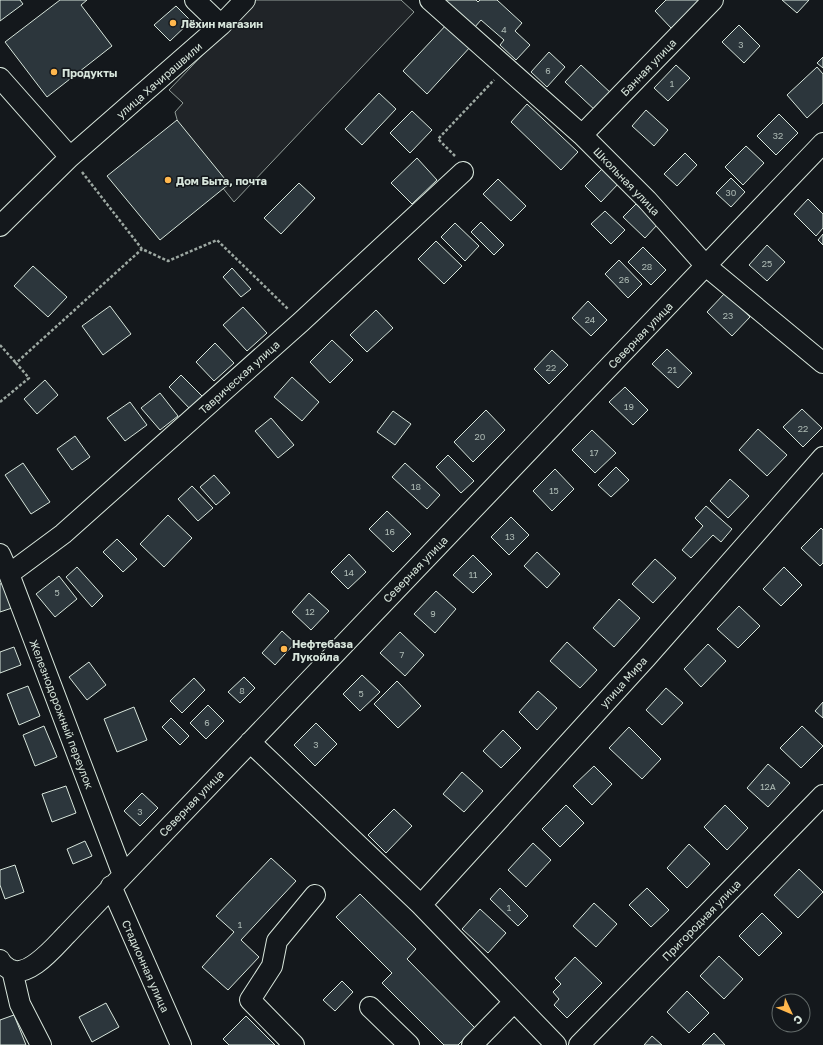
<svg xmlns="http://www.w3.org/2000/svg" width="823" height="1045" viewBox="0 0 823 1045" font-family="'Golos Text',sans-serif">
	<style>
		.green { fill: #202428; stroke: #939e99 }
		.building { fill: #2c363c; stroke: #d8e6dc }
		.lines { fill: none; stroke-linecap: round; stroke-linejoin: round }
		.minor-casing { stroke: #d8e6dc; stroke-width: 22 }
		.path { stroke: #9da8a2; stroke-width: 2.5; stroke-dasharray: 3 2; stroke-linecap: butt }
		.minor { stroke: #14181c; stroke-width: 20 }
		.poi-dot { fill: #ffb74d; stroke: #14181c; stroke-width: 1.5 }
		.labels { text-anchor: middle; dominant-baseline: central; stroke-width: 3; stroke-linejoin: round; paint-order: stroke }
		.number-label { font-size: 9px; fill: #adbab4 }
		.poi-label { font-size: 11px; font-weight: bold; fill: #d8e6dc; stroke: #14181c; text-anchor: start }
		.street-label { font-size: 11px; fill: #d8e6dc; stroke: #14181c }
	</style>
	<rect width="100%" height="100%" fill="#14181c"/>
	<path class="green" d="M255,0h146l13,12 -180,190 -52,-65 -7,-25 8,-9 -14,-13z"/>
	<path class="building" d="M0,0h20l3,4 -23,17z
		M60,0h27l-6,5 31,41 -65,51 -42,-55z
		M446,0h30l2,2 2,-2h17l25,23 -7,8 15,14 -14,15 -16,-15 4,-5 -23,-20 -7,8 -29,-27z
		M666,0h33l-28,28 -16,-17z
		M782,0h27l-12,13z
		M176,6l15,15 -21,20 -16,-16z
		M448,23l24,22 -45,49 -24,-23z
		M739,25l21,21 -16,17 -22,-21z
		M549,52l16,15 -18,20 -16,-15z
		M823,57v11l-6,-5z
		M581,65l32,30 -16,17 -32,-30z
		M676,65l14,13 -22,23 -14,-13z
		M817,67l6,7v29l-16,15 -20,-23z
		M379,93l17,16 -34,36 -17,-16z
		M527,104l51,48 -17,18 -50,-48z
		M646,110l22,20 -14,16 -22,-20z
		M412,111l20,19 -22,23 -20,-20z
		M779,114l19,19 -22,22 -19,-19z
		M177,120l52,64 -69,56 -53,-64z
		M746,146l18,17 -21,22 -18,-18z
		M685,153l12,12 -20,21 -13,-12z
		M417,158l20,22 -25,24 -21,-21z
		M604,167l15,16 -18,19 -16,-16z
		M731,178l14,14 -14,15 -15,-14z
		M498,179l28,27 -15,15 -28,-27z
		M299,183l16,15 -34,36 -17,-16z
		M808,199l15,15v14l-7,8 -22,-22z
		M636,204l21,21 -12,13 -22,-21z
		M605,211l20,19 -14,14 -20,-20z
		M481,222l23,23 -10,10 -23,-23z
		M455,223l24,23 -14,15 -24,-24z
		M823,234v11l-5,-5z
		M436,241l26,25 -18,18 -26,-25z
		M767,245l18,17 -18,19 -18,-16z
		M643,247l23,23 -15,15 -23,-23z
		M619,260l23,24 -14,14 -23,-24z
		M33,266l34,31 -19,20 -34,-31z
		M232,268l19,21 -10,8 -18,-20z
		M725,293l25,24 -18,19 -25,-24z
		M588,301l19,19 -16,16 -19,-18z
		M110,306l21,28 -28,21 -21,-29z
		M243,307l24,26 -20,18 -24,-26z
		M376,310l17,18 -26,24 -17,-17z
		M332,340l21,20 -23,23 -20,-21z
		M215,343l19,20 -20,18 -18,-19z
		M667,349l25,24 -14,15 -26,-24z
		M552,350l16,15 -19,19 -15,-15z
		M181,375l23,23 -13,12 -22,-23z
		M292,377l27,25 -17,19 -28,-24z
		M45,380l13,15 -21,19 -13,-15z
		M625,387l23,23 -15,15 -24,-23z
		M160,393l18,23 -18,14 -19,-22z
		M130,402l17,23 -22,16 -18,-23z
		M802,409l20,19 -19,19 -20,-20z
		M486,410l19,20 -32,32 -19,-20z
		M393,411l18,13 -16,21 -18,-13z
		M271,418l23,27 -16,13 -23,-27z
		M758,429l29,26 -20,21 -28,-26z
		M592,430l24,23 -21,20 -23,-23z
		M75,436l15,21 -18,13 -15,-21z
		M448,455l26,26 -13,12 -25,-26z
		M23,463l27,39 -19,12 -26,-39z
		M405,463l35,32 -13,14 -35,-32z
		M616,467l13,13 -18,17 -13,-12z
		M555,469l19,20 -22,22 -19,-20z
		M214,475l16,18 -14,12 -16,-18z
		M730,479l19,17 -21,22 -18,-17z
		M192,486l21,22 -15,13 -20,-22z
		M706,506l26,23 -11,13 -8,-7 -22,23 -9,-8 21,-24 -8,-8z
		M387,511l24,23 -18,18 -24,-23z
		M168,515l24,23 -28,29 -24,-23z
		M511,517l18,18 -20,20 -18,-18z
		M821,528l2,2v33l-3,3 -19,-18z
		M117,539l20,20 -14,13 -20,-20z
		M537,552l23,22 -13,14 -23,-22z
		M349,554l17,18 -18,17 -17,-17z
		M473,555l19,19 -19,19 -20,-18z
		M655,559l21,19 -23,25 -21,-19z
		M77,567l26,29 -11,11 -26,-30z
		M784,567l18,18 -21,21 -18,-17z
		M59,576l18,23 -22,18 -19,-23z
		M3,583l9,25 -12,4v-28z
		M436,591l20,18 -21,24 -21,-19z
		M309,593l20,18 -18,19 -19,-18z
		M619,599l21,19 -26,29 -21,-19z
		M739,606l21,20 -22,22 -21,-19z
		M282,631l13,12 -20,22 -13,-12z
		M400,632l24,23 -19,21 -25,-23z
		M567,642l30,28 -17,18 -30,-27z
		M708,644l18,17 -25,26 -17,-18z
		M14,647l7,18 -21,8v-21z
		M89,662l17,23 -19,15 -18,-23z
		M362,675l18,17 -20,19 -17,-17z
		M244,677l11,11 -15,15 -12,-11z
		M194,678l11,12 -23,23 -12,-12z
		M397,681l24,25 -23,22 -24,-24z
		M28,686l12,30 -21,9 -12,-31z
		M666,688l17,15 -21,22 -16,-15z
		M538,691l19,17 -20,22 -18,-18z
		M823,702v16l-8,-7z
		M208,705l16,16 -18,18 -16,-16z
		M134,707l13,33 -30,12 -13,-33z
		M171,718l18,18 -9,9 -18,-18z
		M316,723l21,21 -22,22 -21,-21z
		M44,726l13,31 -22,9 -12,-31z
		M802,726l21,20 -22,22 -21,-20z
		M629,727l32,32 -19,20 -33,-31z
		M503,730l18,18 -20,20 -18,-17z
		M768,764l22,19 -22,24 -21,-19z
		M594,766l18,18 -20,21 -19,-19z
		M462,772l21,19 -19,21 -21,-18z
		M66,786l10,27 -24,9 -10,-28z
		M142,793l16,15 -18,18 -16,-15z
		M566,805l18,18 -24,24 -18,-18z
		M725,805l23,23 -21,22 -23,-23z
		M394,809l18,17 -26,27 -18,-18z
		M85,841l7,15 -19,8 -6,-15z
		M533,843l18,17 -25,27 -18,-17z
		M689,844l21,20 -23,24 -20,-20z
		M271,858l25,23 -55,59 18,17 -31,33 -26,-23 32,-35 -18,-16z
		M15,865l9,27 -19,7 -5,-14v-15z
		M799,869l24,23 -25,26 -24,-23z
		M500,888l28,28 -10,10 -28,-27z
		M647,888l22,22 -18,17 -22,-22z
		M360,894l56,55 -9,10 68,69 -17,17h-14l-62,-62 10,-10 -56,-56z
		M594,903l23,21 -21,23 -23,-21z
		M480,909l26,24 -18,20 -26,-24z
		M762,913l20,20 -23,23 -20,-20z
		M719,956l24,23 -19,20 -24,-23z
		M575,957l27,26 -35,35 -13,-13 5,-6 -6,-7 8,-8 -6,-6z
		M342,981l11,11 -18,19 -12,-11z
		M687,991l22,22 -20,20 -22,-21z
		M106,1003l13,24 -27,15 -13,-25z
		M14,1015l12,30h-26v-25z
		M246,1016l29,29h-46l-6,-6z
		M714,1033l11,12h-23z
		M652,1036l10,9h-18z"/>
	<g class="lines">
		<defs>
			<path id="minor" d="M195,0l26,25
				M430,0l152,135 65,65 59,66 117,97
				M0,78l70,79
				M582,135l131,-135
				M0,226l70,-69 151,-132 24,-25
				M0,554l9,20 114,301
				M9,574l54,-40 238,-212 162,-150
				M250,742l171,163 135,140
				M111,886l70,159
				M421,905l225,-247 177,-201
				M0,960c2,5 5,6 9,9 19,11 46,-23 58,-35l756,-791
				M12,970l8,34 21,41
				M370,1007l39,38
				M294,1045l-44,-45 22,-34 5,-25 38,-46
				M472,1045l42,-43
				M579,1045l244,-250"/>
		</defs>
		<use href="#minor" class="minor-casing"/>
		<path class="path" d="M455,156l-17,-17 56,-59
			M82,172l60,77 26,12 49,-21 71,69
			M0,345l16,18
			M0,402l29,-24 -13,-15 126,-114"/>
		<use href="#minor" class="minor"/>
	</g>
	<g class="poi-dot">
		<circle cx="173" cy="23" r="4"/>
		<circle cx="54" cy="72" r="4"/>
		<circle cx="168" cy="180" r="4"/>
		<circle cx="284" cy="649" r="4"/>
	</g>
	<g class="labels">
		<g class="number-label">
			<text x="504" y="29">4</text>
			<text x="741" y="44">3</text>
			<text x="548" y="70">6</text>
			<text x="672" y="83">1</text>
			<text x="778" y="135">32</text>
			<text x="731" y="192">30</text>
			<text x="767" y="263">25</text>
			<text x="647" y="266">28</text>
			<text x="624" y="279">26</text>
			<text x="728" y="315">23</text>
			<text x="590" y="319">24</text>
			<text x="551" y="367">22</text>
			<text x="672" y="369">21</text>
			<text x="629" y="406">19</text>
			<text x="803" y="428">22</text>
			<text x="480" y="436">20</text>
			<text x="594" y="452">17</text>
			<text x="416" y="486">18</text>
			<text x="554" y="490">15</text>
			<text x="390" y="531">16</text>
			<text x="510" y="536">13</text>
			<text x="349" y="572">14</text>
			<text x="473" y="574">11</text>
			<text x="57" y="592">5</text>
			<text x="310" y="611">12</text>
			<text x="433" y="613">9</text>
			<text x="402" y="654">7</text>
			<text x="242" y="690">8</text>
			<text x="361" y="693">5</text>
			<text x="207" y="722">6</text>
			<text x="316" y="744">3</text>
			<text x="768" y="786">12А</text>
			<text x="140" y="811">3</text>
			<text x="509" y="907">1</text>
			<text x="240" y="924">1</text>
		</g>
		<g class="poi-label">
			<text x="181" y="23">Лёхин магазин</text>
			<text x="62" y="72">Продукты</text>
			<text x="176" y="180">Дом Быта, почта</text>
			<text x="292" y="643">Нефтебаза<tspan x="292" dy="13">Лукойла</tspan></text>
		</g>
		<g class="street-label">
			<text transform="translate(648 67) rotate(-46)">Банная улица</text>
			<text transform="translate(159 80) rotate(-41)">улица Хачирашвили</text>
			<text transform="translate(627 181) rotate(46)">Школьная улица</text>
			<text transform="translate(640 335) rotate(-46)">Северная улица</text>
			<text transform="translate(239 377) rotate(-42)">Таврическая улица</text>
			<text transform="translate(415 569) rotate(-46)">Северная улица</text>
			<text transform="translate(623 682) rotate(-48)">улица Мира</text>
			<text transform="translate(62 714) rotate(69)">Железнодорожный переулок</text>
			<text transform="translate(191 803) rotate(-46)">Северная улица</text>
			<text transform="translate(701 920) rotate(-46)">Пригородная улица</text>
			<text transform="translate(146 966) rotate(66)">Стадионная улица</text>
		</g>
	</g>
	<g transform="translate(791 1013) rotate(134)"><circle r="19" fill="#14181c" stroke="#626a69"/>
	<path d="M0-3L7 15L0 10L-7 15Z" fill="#ffb74d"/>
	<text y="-6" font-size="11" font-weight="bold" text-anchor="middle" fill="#d8e6dc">С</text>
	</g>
</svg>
